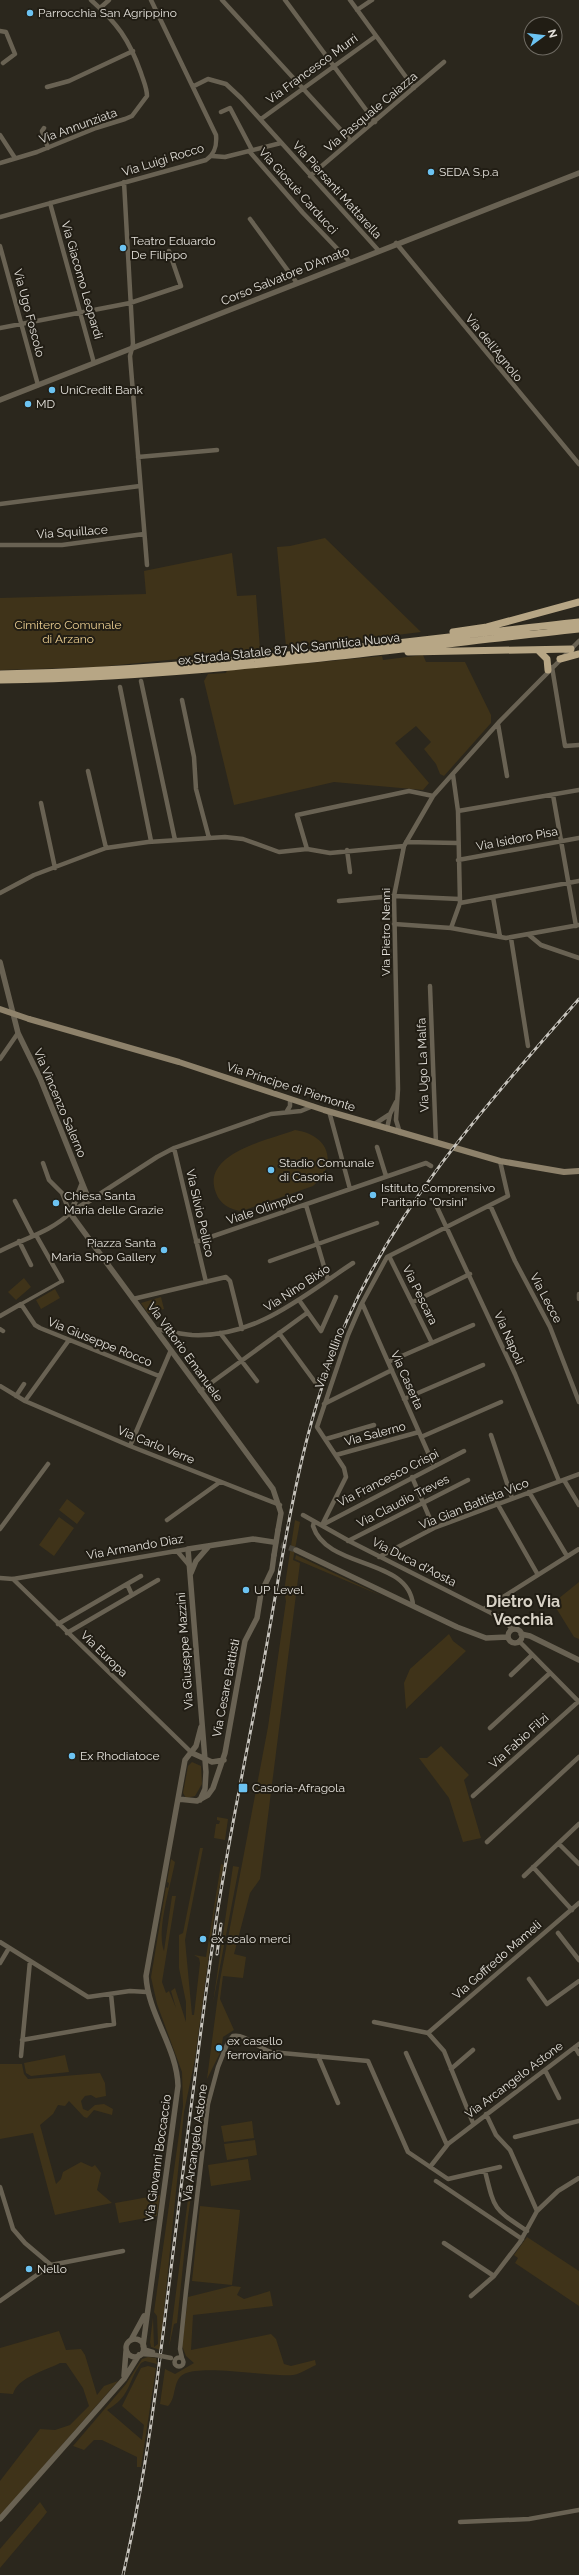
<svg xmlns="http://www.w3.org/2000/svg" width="579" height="2575" viewBox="0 0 579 2575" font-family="Raleway,sans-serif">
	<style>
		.green { fill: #3f3319 }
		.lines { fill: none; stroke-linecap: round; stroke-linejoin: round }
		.tertiary-tunnel { stroke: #474339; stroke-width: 5.5; stroke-dasharray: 5.5 3; stroke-linecap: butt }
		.pedestrian { stroke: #696253; stroke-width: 3.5 }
		.minor { stroke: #696253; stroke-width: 4.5 }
		.tertiary { stroke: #696253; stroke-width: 5.5 }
		.secondary { stroke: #8e826b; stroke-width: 6 }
		.trunk { stroke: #b7a685; stroke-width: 7 }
		.rail-casing { stroke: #c7c4bd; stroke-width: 3 }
		.rail { stroke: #211d14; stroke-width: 1.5; stroke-dasharray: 4.5; stroke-linecap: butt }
		.minor-bridge { stroke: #696253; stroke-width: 4.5 }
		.tertiary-bridge { stroke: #696253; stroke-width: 5.5 }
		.secondary-bridge { stroke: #8e826b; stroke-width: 6 }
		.poi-dot { fill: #6cc3f2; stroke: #211d14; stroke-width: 1.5 }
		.labels { text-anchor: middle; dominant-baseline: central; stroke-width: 4; stroke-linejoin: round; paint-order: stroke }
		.poi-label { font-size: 12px; fill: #e3e0da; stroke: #211d14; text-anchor: start }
		.street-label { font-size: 12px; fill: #e3e0da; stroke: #211d14 }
		.park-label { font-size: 12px; fill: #ebce91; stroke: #211d14 }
		.district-label { font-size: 16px; font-weight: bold; fill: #d7d1c5; stroke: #211d14 }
	</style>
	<rect width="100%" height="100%" fill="#2b271d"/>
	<path class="green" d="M325,538l96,94 -41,5v2l-282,28 -98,3v-72l146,-4 -2,-23 88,-18 5,43 19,-1 4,54 26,-2 -9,-100 13,-1z
		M423,655l3,7h39l26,53v8l-47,53 -4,-2 -4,-10 -12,-15 7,-7 -15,-16 -21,17 34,40 -6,7 -89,-8 -100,23 -30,-124 4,-7 18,-1 1,-3 81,-9 1,2 73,-7 1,4z
		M295,1130c34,5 44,33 18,56l-71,25c-12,-1 -22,-7 -26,-18 -16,-40 53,-53 79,-63z
		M24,1278l7,9 -15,13 -8,-8z
		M55,1289l5,9 -19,11 -5,-9z
		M161,1297l3,12 -16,4 -7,-10z
		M67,1499l18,14 -8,11 -18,-14z
		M59,1517l15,11 -20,28 -15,-11z
		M295,1520l5,2 -7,38 7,3 -40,316 -10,14 -16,61 12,3 -3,21 -20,-2 -3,23 14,31 -11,7 -2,14 -14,28 13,-99 48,-253 18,-126 -2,-10z
		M296,1555l86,41 -87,-37z
		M579,1582v57l-5,-2 -21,-34z
		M449,1634l4,7 13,10 -60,58 -2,-26 6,-14z
		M441,1746l28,29 -5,5 17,58 -18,4 -14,-44 -30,-40h8z
		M192,1762l9,4 1,18 -7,12 -9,2 -3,-5 5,-27z
		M217,1817l11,2 -3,21 -11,-2 2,-14h3l1,-3 -3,-1z
		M200,1848h3l-18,92 7,75h2l6,-52 -1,-5 -5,-3 12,2 15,-93 3,1 -9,44 -20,150 -11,53 -24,238 -9,-3 -1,-5 3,-25 1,30 4,-3 -1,-28 -3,-4 29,-206 -1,-34 -25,-68 -6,-27 15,-90 2,1 1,-5 -2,-1 4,-23 4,3c-4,22 -19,69 -11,89l8,-55h4l-1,5 -13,81 4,11 3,-2 7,17 -5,-17 4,-3 11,34v-20l-7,-34v-33l4,-2z
		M233,1866l6,1 -26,136z
		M65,2055l4,17 -38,4 -5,-3 -2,-10z
		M0,2064h22l2,10 4,5 72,-6 5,10 1,13 -10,2 -5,-3 -6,1 -4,5 2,8 5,2 7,-6 9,-1 9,5 -1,6 -18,-5 -7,8 -3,-1 -15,-16 -4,5 -7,-1 -5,9 -13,11 16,59 5,-5 2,-7 18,-10 11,5 3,-2 6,8 -4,17 15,13 -57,12 -22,-82 -33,6z
		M206,2094l-18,123 -11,106 -3,1 -5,23 30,-234z
		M252,2121l2,17 -30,4 -3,-16z
		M255,2140l2,15 -30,5 -3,-16z
		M248,2159l3,21 -40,6 -3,-21z
		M160,2195l-3,21 -38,7 -4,-20z
		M200,2206l40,4 -8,75 -40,-4z
		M527,2237l52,34v35l-64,-43 3,-5 -4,-3z
		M232,2286l9,1 -4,8 7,4 26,-8 3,15 -80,9 -2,35 80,-16 5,5 8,25 7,2 24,-6 1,5c-7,3 -16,9 -23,10 -25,2 -89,-11 -109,-1 -12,6 -7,24 -16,32l-8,-2 5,-35 10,5 19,-11 -8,-7 -4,-10 6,-49z
		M59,2331l7,19 15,-1 4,6 12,40 7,-9 14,-5 -118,135v-35l40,-52 15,1 15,-5 19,-19 -6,-18 -17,-25h-6c-15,8 -42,14 -47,31l-13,-1v-45z
		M148,2357l8,1 1,6 -12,-3 -4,2c-14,20 -10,33 -34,47l35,30 2,-15 -22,-19 19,-38 7,-2 8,2 -15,99h-4v-10l-35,-17h-8l-10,10 -11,-4 53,-62 16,-25z
		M40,2502l7,10 -3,4 -44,52v-19z"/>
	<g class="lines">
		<path class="tertiary-tunnel" d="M273,1542l23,8"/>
		<path class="pedestrian" d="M21,1304l41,-23"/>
		<path class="minor" d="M222,0l129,141
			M285,0l90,122
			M350,0l64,88
			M100,8l9,-8
			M357,10l15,-10
			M0,31l6,1 9,22 -12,9
			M194,86l14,-7 18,5 15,14 138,153
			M47,87l22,-6 64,-30
			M221,112l9,-4 22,42
			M261,119l115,-83
			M44,128l-2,3 6,17
			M0,135l15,23
			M249,151l54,62 47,49
			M212,156l13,1 56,-14
			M0,163l37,-11 59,-24 29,-9 7,-3 15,-20c0,-8 -4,-16 -6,-23 -12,-34 -24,-50 -50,-73
			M310,176l134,-114
			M124,182l9,162 -3,12 17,209
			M50,203l44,160
			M0,217l206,-57c9,-6 11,-14 10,-25l-65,-135
			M250,219l47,64
			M396,243l183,221
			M0,246l38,139
			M0,328l130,-25 51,-17 -12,-35
			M138,457l79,-7
			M0,504l140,-18
			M0,545h62l82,-11
			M552,667l13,79 14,-1
			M141,681l34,159
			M120,687l31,154
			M182,700l12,57 2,32 13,49
			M498,724l9,52
			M88,771l18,77
			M553,795l23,131
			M41,803l14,65
			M458,811l121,-21
			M406,842l51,1
			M307,849l-10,-34 112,-24 24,5
			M347,850l3,22
			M458,860l121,-22
			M0,893l34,-18 53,-20 19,-7 42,-6 77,-5 18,2 36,13 28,-3 23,4 74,-7
			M493,897l7,40
			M339,901l55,-5 65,3
			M460,903l119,-22
			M394,924l57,4 55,10 73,-13
			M451,928l9,-25 -2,-92 -5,-36
			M529,935l12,10 38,13
			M511,938l17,108
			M430,986l6,157
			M0,1059l18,-26
			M287,1111l3,-5v-7
			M329,1111l21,78
			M373,1125l17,-11
			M387,1129l3,-15 6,-12
			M400,1133l-4,-13 2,-31 -4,-193 10,-50 29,-50 67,-75 79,-80
			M377,1147l9,29
			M174,1148l32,134
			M92,1199l65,-42 17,-9 97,-34 30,-3 12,-5
			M15,1201l18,35
			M306,1205l22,75
			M436,1205l79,169 44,107
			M490,1205l25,56 35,66 29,75
			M36,1235l26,46
			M19,1241l12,24
			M196,1242l230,-79 5,3
			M0,1251c23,-12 52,-20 70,-38l-8,-20 -13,-13 -6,-17
			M389,1256l43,87
			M270,1261l107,-38
			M579,1294v5
			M133,1299l93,-22 4,4 12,48
			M299,1300l22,31 15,-34
			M413,1302l57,-28
			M362,1303l72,163
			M0,1316l21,-12 14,21 5,3 119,48
			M0,1329l3,2
			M156,1329c12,2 24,5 36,6 64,3 111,-39 161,-72
			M220,1333l37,48
			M279,1333l36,49
			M388,1362l85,-37
			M0,1386l25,15 105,45 150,59
			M200,1391l107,-78
			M16,1396l8,-12
			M404,1399l79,-34
			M25,1401l44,-61
			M324,1404l68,-34
			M491,1435l21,63
			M421,1437l80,-35
			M326,1439l48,-14
			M130,1446l41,-96
			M336,1455l83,-23
			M412,1477l22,51
			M564,1480l15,25
			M529,1492l38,64
			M497,1503l41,72
			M303,1515l48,27 152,77 9,10
			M167,1520l53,-38
			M314,1522l-1,4c14,44 96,31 100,79
			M324,1524l140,-73
			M322,1525l24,-48 -2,-9 -27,-41 31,-92 13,-30 26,-48 121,-61 -8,-35
			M0,1529l48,-65
			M348,1541l120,-61
			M177,1551l12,14
			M379,1557l55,-29 145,-54
			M0,1578l13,1 175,-30
			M13,1579l179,174
			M127,1584l14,-8
			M484,1609l95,-60
			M58,1624l69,-40 5,11
			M67,1633l91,-53
			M519,1641l60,61
			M511,1675l21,-20
			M490,1728l60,-55
			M473,1796l106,-95
			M487,1842l92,-85
			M559,1844l20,20
			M533,1867l39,43
			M524,1876l55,-52
			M558,1933l21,27
			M0,1942l88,55 42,-6 17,1
			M0,1963l9,-15
			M529,1979l18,25 32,-23
			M374,2022l54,11
			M428,2033l151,-130
			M428,2033l16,18 29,72
			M22,2040l92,-16 -3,-30
			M575,2047l4,7
			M406,2053l41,92
			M21,2056l9,-95
			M318,2056l20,47
			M451,2069l22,-19
			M545,2070l14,28
			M486,2114l10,21 14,15 27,61
			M515,2137l64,-16
			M430,2167l18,-23 131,-100
			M485,2171c10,40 8,37 42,60
			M436,2181l86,58
			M0,2187l13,42 12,14 26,22 -51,36
			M444,2243l50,33
			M51,2265l72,-14
			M471,2296l23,-20 26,-34 17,-31 21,-20 21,-13
			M143,2349l10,3
			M141,2354l15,1
			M174.5 2362a4.5 4.5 0 1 1 9 0a4.5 4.5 0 1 1-9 0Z
			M182,2358l-2,-9 6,-58 22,-187 10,-37 10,-25 5,-6c11,-3 27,13 38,16l97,9 40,91 40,27 52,-12
			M460,2522l69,-3 50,-9"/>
		<path class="tertiary" d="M0,400l579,-227
			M0,962l18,71 22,45 47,117 5,4 -22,14
			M71,1212l11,-28
			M70,1213l203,276 8,24 -3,17
			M296,1550l161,77 29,11 22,-1
			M191,1573l5,-12 13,-15
			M508 1636a7 7 0 1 1 14 0a7 7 0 1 1-14 0Z
			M521,1634l9,2 49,24
			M192,1753l20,9 12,-2
			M178,1799l19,2 11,-6 5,-7 12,-35 20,-112 12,-23 4,-25 11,-23 2,-15
			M200,1800l5,-11 1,-17 -18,-223 65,-10 20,3
			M126 2348a9 9 0 1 1 18 0a9 9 0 1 1-18 0Z
			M131,2340l13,-24
			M143,2346l35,-260c-1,-39 -30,-71 -32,-110l39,-216 11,-14 5,-19
			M124,2376l2,-25
			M0,2519l124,-140 15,-24"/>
		<path class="secondary" d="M29,1019l150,43 145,48 176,51 64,11 15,-1"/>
		<path class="trunk" d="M453,632l34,-5 92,-25
			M538,650l9,9 1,11
			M408,652l163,-3
			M560,659l19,-5
			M0,674c193,-3 387,-31 579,-52
			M0,680c193,-3 387,-30 579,-51"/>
		<defs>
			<path id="rail" d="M217,1954l4,-30
				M123,2575c21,-90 33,-182 44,-274 15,-120 29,-240 46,-359 13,-94 34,-188 51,-282 21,-115 36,-234 84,-342 54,-121 145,-220 231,-319"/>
		</defs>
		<use href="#rail" class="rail-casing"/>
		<use href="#rail" class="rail"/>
		<path class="minor-bridge" d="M156,2355l15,3"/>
		<path class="tertiary-bridge" d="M274,1555l4,-25"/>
		<path class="secondary-bridge" d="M0,1009l29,10"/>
	</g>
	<g class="poi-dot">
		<circle cx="30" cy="13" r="4"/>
		<circle cx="431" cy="172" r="4"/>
		<circle cx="123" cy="248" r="4"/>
		<circle cx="52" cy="390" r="4"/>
		<circle cx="28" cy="404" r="4"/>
		<circle cx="271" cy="1170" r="4"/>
		<circle cx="373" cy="1195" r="4"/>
		<circle cx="56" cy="1203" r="4"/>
		<circle cx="164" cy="1250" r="4"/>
		<circle cx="246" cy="1590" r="4"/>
		<circle cx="72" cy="1756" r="4"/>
		<rect x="238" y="1783" width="10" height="10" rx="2"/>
		<circle cx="203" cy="1939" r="4"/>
		<circle cx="219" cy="2048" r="4"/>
		<circle cx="29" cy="2269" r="4"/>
	</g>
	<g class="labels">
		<g class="poi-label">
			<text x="38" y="13">Parrocchia San Agrippino</text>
			<text x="439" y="172">SEDA S.p.a</text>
			<text x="131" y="241">Teatro Eduardo<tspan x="131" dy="14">De Filippo</tspan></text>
			<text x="60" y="390">UniCredit Bank</text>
			<text x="36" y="404">MD</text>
			<text x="279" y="1163">Stadio Comunale<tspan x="279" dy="14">di Casoria</tspan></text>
			<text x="381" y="1188">Istituto Comprensivo<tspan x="381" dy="14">Paritario "Orsini"</tspan></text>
			<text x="64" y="1196">Chiesa Santa<tspan x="64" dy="14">Maria delle Grazie</tspan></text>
			<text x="156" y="1243" text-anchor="end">Piazza Santa<tspan x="156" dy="14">Maria Shop Gallery</tspan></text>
			<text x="254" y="1590">UP Level</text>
			<text x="80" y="1756">Ex Rhodiatoce</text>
			<text x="252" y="1788">Casoria-Afragola</text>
			<text x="211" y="1939">ex scalo merci</text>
			<text x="227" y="2041">ex casello<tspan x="227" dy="14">ferroviario</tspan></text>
			<text x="37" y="2269">Nello</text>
		</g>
		<g class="street-label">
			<text transform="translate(312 69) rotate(-36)">Via Francesco Murri</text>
			<text transform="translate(371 112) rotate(-40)">Via Pasquale Caiazza</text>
			<text transform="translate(78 126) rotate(-20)">Via Annunziata</text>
			<text transform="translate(163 160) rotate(-17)">Via Luigi Rocco</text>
			<text transform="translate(337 190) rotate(48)">Via Piersanti Mattarella</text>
			<text transform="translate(298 191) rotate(48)">Via Giosuè Carducci</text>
			<text transform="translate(285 276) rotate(-22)">Corso Salvatore D'Amato</text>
			<text transform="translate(82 280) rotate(74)">Via Giacomo Leopardi</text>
			<text transform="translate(29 313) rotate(75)">Via Ugo Foscolo</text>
			<text transform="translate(494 348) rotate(51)">Via dell'Agnolo</text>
			<text transform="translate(72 532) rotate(-4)">Via Squillace</text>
			<text transform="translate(289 649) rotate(-6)">ex Strada Statale 87 NC Sannitica Nuova</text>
			<text transform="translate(517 839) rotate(-11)">Via Isidoro Pisa</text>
			<text transform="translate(386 932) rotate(-90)">Via Pietro Nenni</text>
			<text transform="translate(423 1065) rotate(-92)">Via Ugo La Malfa</text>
			<text transform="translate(291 1087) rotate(18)">Via Principe di Piemonte</text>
			<text transform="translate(60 1103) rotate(67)">Via Vincenzo Salerno</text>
			<text transform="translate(265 1208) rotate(-19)">Viale Olimpico</text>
			<text transform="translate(200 1213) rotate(77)">Via Silvio Pellico</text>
			<text transform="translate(297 1288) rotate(-33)">Via Nino Bixio</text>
			<text transform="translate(420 1295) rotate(64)">Via Pescara</text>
			<text transform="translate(546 1298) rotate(62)">Via Lecce</text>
			<text transform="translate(509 1338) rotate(66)">Via Napoli</text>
			<text transform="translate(100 1342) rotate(22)">Via Giuseppe Rocco</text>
			<text transform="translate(185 1352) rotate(54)">Via Vittorio Emanuele</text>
			<text transform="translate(330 1358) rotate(-70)">Via Avellino</text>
			<text transform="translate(407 1380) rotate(66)">Via Caserta</text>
			<text transform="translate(375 1434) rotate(-15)">Via Salerno</text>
			<text transform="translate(156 1445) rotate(22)">Via Carlo Verre</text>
			<text transform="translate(388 1478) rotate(-27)">Via Francesco Crispi</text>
			<text transform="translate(403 1501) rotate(-27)">Via Claudio Treves</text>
			<text transform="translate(474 1504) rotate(-22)">Via Gian Battista Vico</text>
			<text transform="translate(135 1547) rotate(-10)">Via Armando Diaz</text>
			<text transform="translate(414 1562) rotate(27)">Via Duca d'Aosta</text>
			<text transform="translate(185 1651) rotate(-94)">Via Giuseppe Mazzini</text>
			<text transform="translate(104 1654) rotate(44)">Via Europa</text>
			<text transform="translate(226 1688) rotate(-79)">Via Cesare Battisti</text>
			<text transform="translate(519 1741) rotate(-42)">Via Fabio Filzi</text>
			<text transform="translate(497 1960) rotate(-41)">Via Goffredo Mameli</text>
			<text transform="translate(514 2080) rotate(-37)">Via Arcangelo Astone</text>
			<text transform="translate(195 2143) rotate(-82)">Via Arcangelo Astone</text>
			<text transform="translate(158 2158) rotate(-82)">Via Giovanni Boccaccio</text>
		</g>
		<g class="park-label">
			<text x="68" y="625">Cimitero Comunale<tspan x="68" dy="14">di Arzano</tspan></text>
		</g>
		<g class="district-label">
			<text x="523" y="1601">Dietro Via<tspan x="523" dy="18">Vecchia</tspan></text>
		</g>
	</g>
	<g transform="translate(543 36) rotate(75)"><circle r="19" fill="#211d14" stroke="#6f6b63"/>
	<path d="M0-3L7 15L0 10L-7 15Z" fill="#6cc3f2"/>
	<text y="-6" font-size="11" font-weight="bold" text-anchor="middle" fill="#e3e0da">N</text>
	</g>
</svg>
